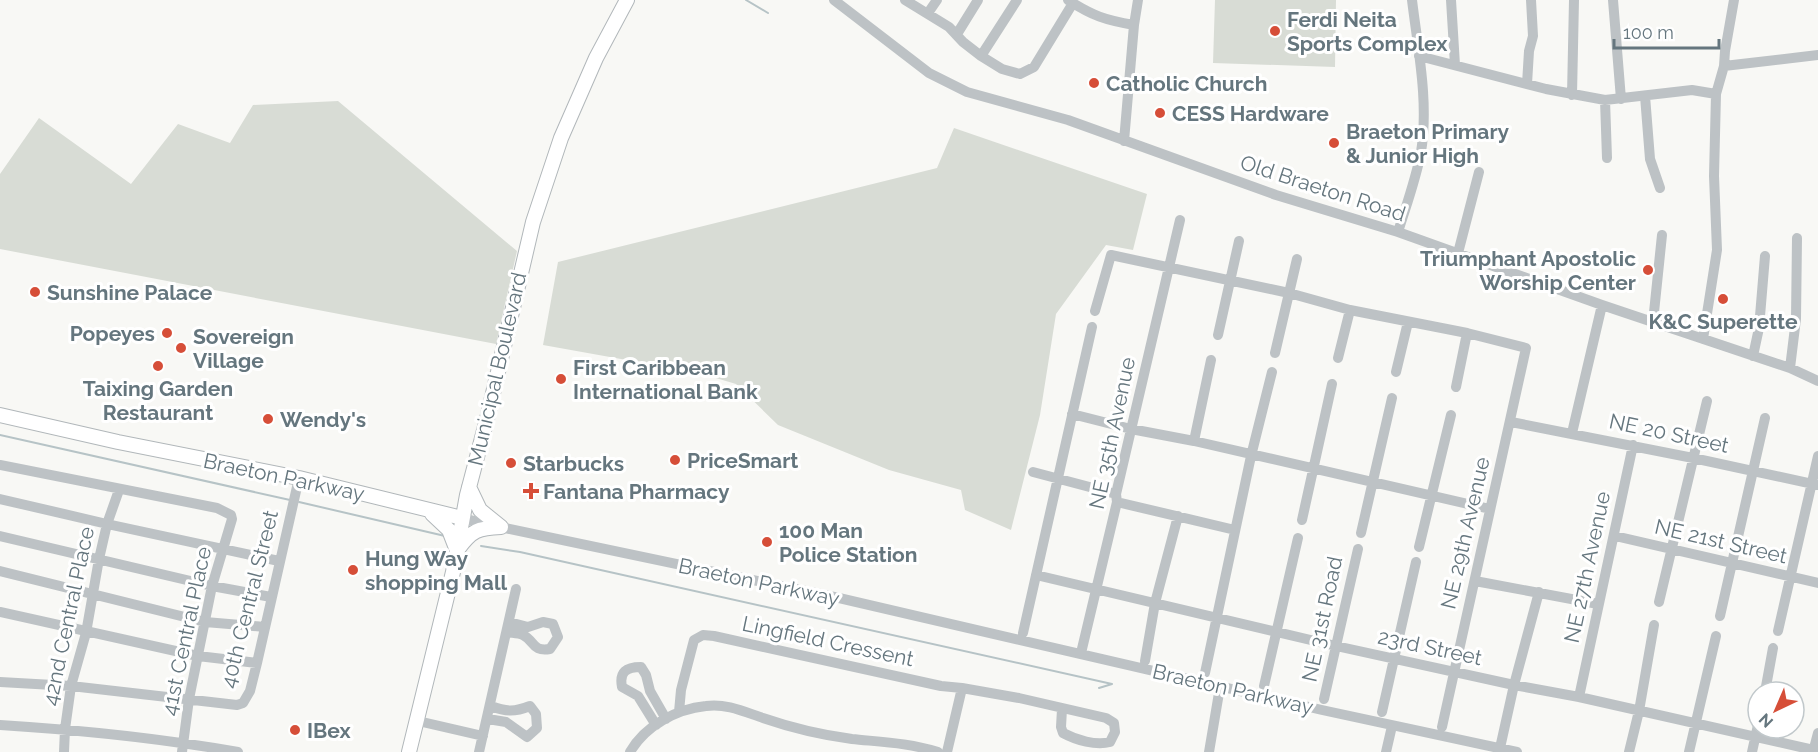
<svg xmlns="http://www.w3.org/2000/svg" width="1818" height="752" viewBox="0 0 1818 752" font-family="Raleway,sans-serif">
	<style>
		.green { fill: #d8dcd5 }
		.lines { fill: none; stroke-linecap: round; stroke-linejoin: round }
		.stream { stroke: #b6c3c6; stroke-width: 2 }
		.major-casing { stroke: #b1b7ba; stroke-width: 16 }
		.minor { stroke: #bdc2c5; stroke-width: 10 }
		.major { stroke: #fff; stroke-width: 14 }
		.poi-dot { fill: #d64e38; stroke: #fff; stroke-width: 2 }
		.labels { text-anchor: middle; dominant-baseline: central; stroke-width: 6; stroke-linejoin: round; paint-order: stroke }
		.poi-label { font-size: 21px; font-weight: bold; fill: #65767e; stroke: #fff; text-anchor: start }
		.street-label { font-size: 21px; fill: #65767e; stroke: #fff }
	</style>
	<rect width="100%" height="100%" fill="#f8f8f5"/>
	<path class="green" d="M1215,0h121l-1,67 -122,-4z
		M338,101l179,150 -21,93 -496,-95v-75l39,-56 92,66 47,-60 52,19 23,-38z
		M954,128l193,66 -14,56 -27,-5 -50,69 -16,101 -29,115 -46,-20 -4,-20 -72,-20 -111,-45 -42,-41 -37,-11 -156,-28 15,-83 379,-94z"/>
	<g class="lines">
		<path class="stream" d="M746,0l22,13
			M0,435l290,65
			M299,502l146,34
			M481,546l39,6 592,132 -13,4"/>
		<defs>
			<path id="major" d="M0,415l118,27 181,36 163,40
				M469,487l11,23 21,17
				M432,514l17,16 7,18
				M458,549c14,-19 20,-21 43,-22
				M409,752l44,-180 14,-77 20,-76 46,-197 28,-84 35,-80 31,-58"/>
		</defs>
		<use href="#major" class="major-casing"/>
		<path class="minor" d="M834,0l95,73 38,19 101,28 208,75 122,37 204,73 188,63 28,13
			M905,0l44,27 14,15 18,14 21,13 18,5 14,-7 39,-64
			M1068,0c25,16 37,20 66,25
			M1451,0l4,65
			M1613,0l8,99
			M928,13l9,-13
			M957,34l21,-34
			M981,56l36,-56
			M1419,56l127,33 59,11 87,-10 24,4 8,-28 94,-11
			M1724,66l1,-15 9,-51
			M1527,84l2,-33 4,-15 -2,-36
			M1572,95l2,-95
			M1645,96l5,63 10,29
			M1605,100l2,58
			M1124,141l10,-116 4,-25
			M1398,232c8,-26 18,-53 23,-80 8,-50 -3,-102 -9,-152
			M1458,253l21,-81
			M1095,311l16,-56 178,38 61,17 117,23 59,15 -84,379
			M1653,322l9,-87
			M1218,335l21,-94
			M1703,339l14,-89 -3,-74 2,-82
			M1275,353l22,-94
			M1753,356l6,-28 6,-72
			M1338,358l12,-48
			M1790,368l6,-49 1,-81
			M1396,372l12,-50
			M1456,387l11,-54
			M1072,414l59,15 63,12 296,68
			M1511,422l182,36 125,27
			M1572,433l30,-128
			M1194,441l17,-81
			M0,465l217,43 14,7 1,4 -20,67 -23,113 -7,53
			M1033,472l83,22
			M0,499l107,25 172,37
			M1117,502l118,28
			M462,518l33,8 344,72 483,112 195,42
			M1302,520l30,-136
			M1361,533l31,-135
			M0,536l212,50 59,11
			M1615,536l203,47
			M1419,547l32,-132
			M0,571l205,51 60,5
			M1036,575l300,71 178,39 65,12 239,54
			M1475,581l123,23
			M1659,602l48,-201
			M0,612l198,44 59,7
			M1720,616l45,-198
			M1778,631l40,-175
			M507,632c4,1 11,1 16,3 12,6 9,17 27,14l8,-12 -5,-13 -10,-2 -15,5 -19,-5
			M1023,633l69,-306
			M1081,653l36,-151 -1,-8 64,-274
			M1145,661l10,-58 23,-87
			M1205,673l46,-217 21,-84
			M0,682l71,4 166,19 6,-2 7,-12 7,-28 42,-185
			M1264,686l34,-148
			M962,688l57,10 87,20 8,5 1,9 -5,10c-14,4 -34,-2 -47,-9l-2,-6 1,-18
			M1765,692l8,-44
			M1579,697l54,-252
			M1324,699l34,-150
			M679,712l2,-22 13,-50 9,-5 11,1 227,50 21,2 -15,64
			M1382,712l34,-150
			M488,719l18,3 21,15 10,-9 -1,-14 -6,-8c-15,6 -24,6 -39,0
			M418,721l65,15
			M0,725c80,5 159,13 238,27
			M656,725l-18,-29 -16,-9c-3,-15 4,-20 19,-20l5,8 4,16 16,28
			M1500,748l14,-63 25,-93
			M64,752l1,-23 6,-43 15,-53 13,-74 8,-35 12,-34
			M479,752l37,-163
			M630,752c15,-26 46,-43 76,-46 20,-3 39,6 57,12 29,10 59,17 89,21 29,3 58,4 86,13
			M1209,752l11,-65
			M1386,752l6,-26
			M1629,752l10,-41 15,-86
			M1689,752l27,-116
			M1752,752l6,-27
			M1813,752l5,-19"/>
		<use href="#major" class="major"/>
	</g>
	<g class="poi-dot">
		<circle cx="1275" cy="31" r="6"/>
		<circle cx="1094" cy="83" r="6"/>
		<circle cx="1160" cy="113" r="6"/>
		<circle cx="1334" cy="143" r="6"/>
		<circle cx="1648" cy="270" r="6"/>
		<circle cx="35" cy="292" r="6"/>
		<circle cx="1723" cy="299" r="6"/>
		<circle cx="167" cy="333" r="6"/>
		<circle cx="181" cy="348" r="6"/>
		<circle cx="158" cy="366" r="6"/>
		<circle cx="561" cy="379" r="6"/>
		<circle cx="268" cy="419" r="6"/>
		<circle cx="675" cy="460" r="6"/>
		<circle cx="511" cy="463" r="6"/>
		<path d="M528 482h6v6h6v6h-6v6h-6v-6h-6v-6h6z"/>
		<circle cx="767" cy="542" r="6"/>
		<circle cx="353" cy="570" r="6"/>
		<circle cx="295" cy="730" r="6"/>
	</g>
	<g class="labels">
		<g class="poi-label">
			<text x="1287" y="19">Ferdi Neita<tspan x="1287" dy="24">Sports Complex</tspan></text>
			<text x="1106" y="83">Catholic Church</text>
			<text x="1172" y="113">CESS Hardware</text>
			<text x="1346" y="131">Braeton Primary<tspan x="1346" dy="24">&amp; Junior High</tspan></text>
			<text x="1636" y="258" text-anchor="end">Triumphant Apostolic<tspan x="1636" dy="24">Worship Center</tspan></text>
			<text x="47" y="292">Sunshine Palace</text>
			<text x="1723" y="321" text-anchor="middle">K&amp;C Superette</text>
			<text x="155" y="333" text-anchor="end">Popeyes</text>
			<text x="193" y="336">Sovereign<tspan x="193" dy="24">Village</tspan></text>
			<text x="573" y="367">First Caribbean<tspan x="573" dy="24">International Bank</tspan></text>
			<text x="158" y="388" text-anchor="middle">Taixing Garden<tspan x="158" dy="24">Restaurant</tspan></text>
			<text x="280" y="419">Wendy's</text>
			<text x="687" y="460">PriceSmart</text>
			<text x="523" y="463">Starbucks</text>
			<text x="543" y="491">Fantana Pharmacy</text>
			<text x="779" y="530">100 Man<tspan x="779" dy="24">Police Station</tspan></text>
			<text x="365" y="558">Hung Way<tspan x="365" dy="24">shopping Mall</tspan></text>
			<text x="307" y="730">IBex</text>
		</g>
		<g class="street-label">
			<text transform="translate(1323 188) rotate(18)">Old Braeton Road</text>
			<text transform="translate(497 369) rotate(-77)">Municipal Boulevard</text>
			<text transform="translate(1112 433) rotate(-78)">NE 35th Avenue</text>
			<text transform="translate(1669 433) rotate(12)">NE 20 Street</text>
			<text transform="translate(284 477) rotate(12)">Braeton Parkway</text>
			<text transform="translate(1465 533) rotate(-77)">NE 29th Avenue</text>
			<text transform="translate(1721 541) rotate(13)">NE 21st Street</text>
			<text transform="translate(1587 567) rotate(-78)">NE 27th Avenue</text>
			<text transform="translate(759 582) rotate(12)">Braeton Parkway</text>
			<text transform="translate(249 599) rotate(-76)">40th Central Street</text>
			<text transform="translate(68 616) rotate(-78)">42nd Central Place</text>
			<text transform="translate(1322 619) rotate(-78)">NE 31st Road</text>
			<text transform="translate(186 631) rotate(-78)">41st Central Place</text>
			<text transform="translate(828 641) rotate(12)">Lingfield Cressent</text>
			<text transform="translate(1430 647) rotate(12)">23rd Street</text>
			<text transform="translate(1233 689) rotate(13)">Braeton Parkway</text>
		</g>
	</g>
	<g transform="translate(1776 710) rotate(224)"><circle r="28" fill="#ffffff" stroke="#c1c8cb" stroke-width="1.5"/>
	<path d="M0-4.5L10 22L0 15L-10 22Z" fill="#d64e38"/>
	<text y="-9" font-size="16" font-weight="bold" text-anchor="middle" fill="#65767e">N</text>
	</g>
	<path d="M1614 39v9h105v-9" fill="none" stroke="#65767e" stroke-width="3"/>
	<text x="1623" y="39" font-size="18" fill="#65767e" stroke="#ffffff" stroke-width="4.5" paint-order="stroke">100 m</text>
</svg>
